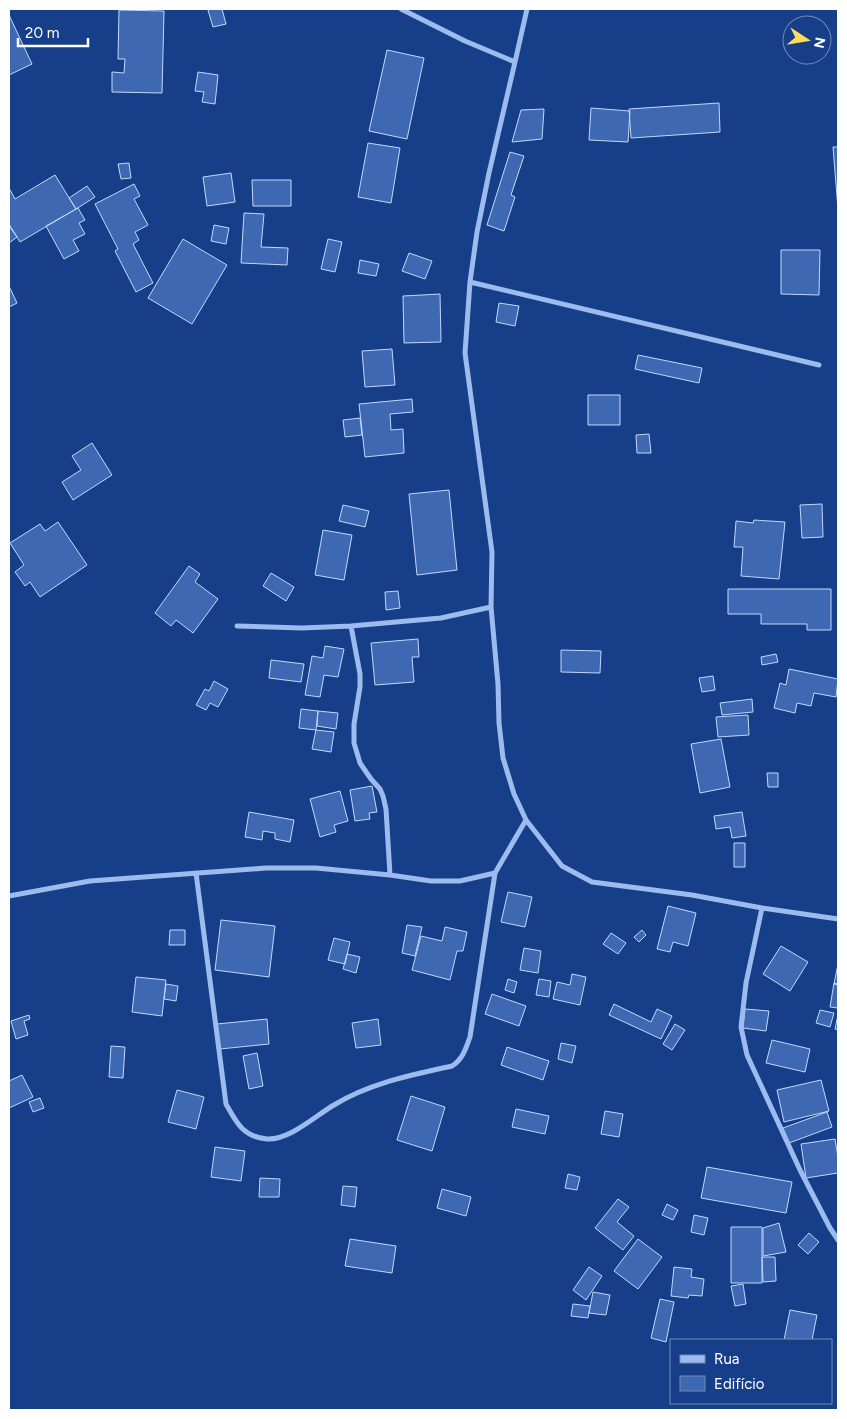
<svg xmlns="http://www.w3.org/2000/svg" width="847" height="1419" viewBox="0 0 847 1419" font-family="Figtree,sans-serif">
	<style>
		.building { fill: #3e69b2; stroke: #c3d8fb }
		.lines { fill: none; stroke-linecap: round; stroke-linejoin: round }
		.street { stroke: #9dbbef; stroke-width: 5 }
	</style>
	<rect width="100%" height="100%" fill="#163e89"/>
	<path class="building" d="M212,9h10l4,15 -13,3 -5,-17z
		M119,10l45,1 -2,82 -50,-1v-20l12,1 1,-14h-7z
		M9,15l23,49 -23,11z
		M387,50l37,8 -17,81 -38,-8z
		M198,72l20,3 -3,29 -13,-2 2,-10 -9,-1z
		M719,103l1,29 -89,6 -2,-29z
		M591,108l39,3 -2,31 -39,-2z
		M544,109l-2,30 -30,3 9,-32z
		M368,143l32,5 -9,55 -33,-6z
		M833,147h5v62z
		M510,152l14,4 -13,39 4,2 -11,34 -17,-6z
		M129,163l2,15 -10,1 -3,-15z
		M231,173l4,29 -28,4 -4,-29z
		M55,175l21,34 -56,33 -11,-18v-36l6,11z
		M252,180h39v26h-38z
		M134,184l6,12 -6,3 14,26 -13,7 4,8 -6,4 20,39 -17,9 -21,-41 3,-2 -23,-45z
		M87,186l8,11 -19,12 -7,-11z
		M78,208l7,12 -6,3 6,11 -12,6 6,11 -15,8 -18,-33z
		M244,213l20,1 -3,33 27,1 -1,17 -46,-2z
		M214,225l15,3 -3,16 -15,-3z
		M9,226l8,11 -8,6z
		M183,239l44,26 -35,59 -44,-26z
		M328,239l14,3 -7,30 -14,-3z
		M781,250h39l-1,45 -38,-1z
		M409,253l23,8 -7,18 -23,-8z
		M360,260l19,4 -3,12 -18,-3z
		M9,286l8,17 -8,4z
		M440,294l1,48 -37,1 -1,-47z
		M499,303l20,3 -4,20 -19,-4z
		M392,349l3,36 -30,2 -3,-36z
		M638,355l64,13 -3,15 -64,-14z
		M588,395h32v30h-32z
		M412,399l1,13 -23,2 1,16 12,-1 1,24 -39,4 -6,-53z
		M360,418l2,17 -17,2 -2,-17z
		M649,434l2,19h-14l-1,-18z
		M92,443l20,32 -39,25 -11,-18 19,-12 -9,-14z
		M449,490l8,80 -40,5 -8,-81z
		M822,504l1,33 -21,1 -2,-33z
		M343,505l26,6 -4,16 -26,-6z
		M754,520l31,2 -6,57 -38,-3 2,-29h-9l2,-26 17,2z
		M58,522l29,43 -47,32 -10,-15 -5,4 -10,-14 9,-7 -14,-22 30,-19 5,7z
		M323,530l29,5 -8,45 -29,-5z
		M189,566l11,8 -5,8 23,17 -25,34 -17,-13 -5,6 -16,-13z
		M271,573l23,14 -8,14 -23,-15z
		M728,589h103v41h-24v-6h-46v-10h-33z
		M398,591l2,17 -14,2 -1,-18z
		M418,639l1,18h-7l2,25 -39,3 -4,-42z
		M325,646l19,3 -6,28 -14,-2 -4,22 -15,-2 7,-39 11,2z
		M561,650l40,1 -1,22 -39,-1z
		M776,654l2,8 -16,3 -1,-8z
		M271,660l33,4 -3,18 -32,-4z
		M789,669l49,10 -2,18 -22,-4 -3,13 -14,-3 -2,10 -21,-5 6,-25 6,2z
		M713,676l2,14 -13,2 -3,-14z
		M214,681l14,8 -10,18 -8,-4 -4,7 -10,-5 9,-16 4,2z
		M752,699l1,13 -31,3 -2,-12z
		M301,709l17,2 -2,19 -17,-2z
		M318,711l20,2 -2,16 -19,-3z
		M748,715l1,20 -31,2 -2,-20z
		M316,730l18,2 -3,20 -19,-3z
		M721,739l9,48 -30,6 -9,-49z
		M767,773h11v14h-10z
		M372,786l5,26 -8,1 1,6 -15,2 -5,-31z
		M340,791l8,30 -14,4 2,7 -16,5 -10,-38z
		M249,812l45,8 -4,22 -15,-3v-6l-12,-2 -1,9 -17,-3z
		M742,812l4,24 -14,2 -2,-11 -14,2 -2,-13z
		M734,843h11v24h-11z
		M508,892l24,5 -7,30 -24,-5z
		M668,906l28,7 -8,33 -15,-4 -3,10 -13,-3z
		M221,920l54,6 -6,51 -54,-7z
		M407,925l15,2 -7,29 -13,-3z
		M445,927l22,5 -4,19h-6l-7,29 -38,-10 9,-34 21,5z
		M170,930h15v15h-16z
		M642,930l4,5 -7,7 -5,-5z
		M611,933l15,10 -8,11 -15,-10z
		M334,938l16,4 -5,22 -17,-4z
		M781,946l27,16 -18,29 -27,-17z
		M524,948l17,3 -3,22 -18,-3z
		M347,954l13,3 -4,16 -13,-4z
		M838,964v21l-4,-1z
		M572,974l14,3 -6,28 -27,-6 4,-17 13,3z
		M136,977l30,3 -4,36 -30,-4z
		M508,979l9,3 -3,11 -9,-3z
		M539,979l12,2 -2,16 -13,-2z
		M834,983l4,1v24l-8,-1z
		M166,984l12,2 -2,15 -12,-2z
		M492,994l34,12 -7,20 -34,-12z
		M614,1004l37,18 6,-13 15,7 -11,23 -52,-24z
		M745,1009l24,2 -3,20 -23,-3z
		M820,1010l14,3 -4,14 -14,-4z
		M29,1015l1,4 -6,2 4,14 -12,4 -5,-18z
		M838,1015v15l-3,-1z
		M267,1019l2,25 -49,5 -3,-25z
		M378,1019l3,26 -25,3 -4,-25z
		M675,1024l10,6 -13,20 -9,-6z
		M772,1040l38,9 -5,23 -39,-9z
		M561,1043l15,3 -4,17 -14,-4z
		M111,1046l14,1 -2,31 -14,-1z
		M507,1047l42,14 -6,19 -42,-15z
		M257,1053l6,33 -14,3 -6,-33z
		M22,1075l11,22 -24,11v-27z
		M821,1080l8,31 -45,11 -7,-32z
		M177,1090l27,7 -8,32 -28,-7z
		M411,1096l34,11 -13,44 -35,-11z
		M40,1098l4,10 -11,4 -4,-10z
		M516,1109l33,7 -4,18 -33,-7z
		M605,1111l18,3 -4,23 -18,-3z
		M827,1112l5,15 -43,16 -6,-15z
		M835,1139l3,18v16l-32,5 -5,-34z
		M215,1147l30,4 -4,30 -30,-4z
		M707,1167l85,15 -6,31 -85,-15z
		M568,1174l12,3 -3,13 -12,-2z
		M260,1178l20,1 -1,18h-20z
		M343,1186l14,1 -2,20 -14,-2z
		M442,1189l29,8 -5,19 -29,-8z
		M618,1199l11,8 -12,15 17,14 -11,14 -28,-22z
		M667,1204l11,6 -5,10 -11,-5z
		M694,1215l14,3 -4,17 -13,-3z
		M779,1223l7,29 -23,4v-28z
		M731,1227h31v56h-31z
		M809,1233l10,9 -11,12 -10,-9z
		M350,1239l46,7 -4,27 -47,-7z
		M638,1239l24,18 -24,32 -24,-18z
		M762,1257h13l1,24 -13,1z
		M589,1267l13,9 -16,24 -13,-10z
		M674,1267l18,2 -1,8 13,2 -2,17 -13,-1 -1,3 -17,-2z
		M743,1284l3,20 -11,2 -4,-20z
		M593,1292l17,3 -4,20 -17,-2z
		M660,1299l14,3 -8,40 -15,-4z
		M573,1304l17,2 -2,12 -17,-2z
		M790,1310l27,5 -5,25h-28z"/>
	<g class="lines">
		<path class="street" d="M401,9l64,32 50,21
			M527,9l-12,53 -26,111 -12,59 -7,50 -5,71 27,199 -1,55 7,77 1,39 4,35 11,36 12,26 36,46 30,16 100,13 70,13 76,11
			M470,282l349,83
			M237,626l65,2 49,-2 90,-8 50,-11
			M351,626l9,48v13l-6,37v19l6,20 11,16 9,10 3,7 3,13 4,66
			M196,873l30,231c10,18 17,33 41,35 23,1 48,-23 67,-34 36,-22 78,-30 118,-39 11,-7 14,-18 18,-29l25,-164
			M9,896l81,-15 176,-13h50l74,7 41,6h29l35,-8 31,-53
			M762,908l-16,75 -5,44 6,28 53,115 30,58 8,12"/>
	</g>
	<rect width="847" height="1419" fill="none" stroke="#ffffff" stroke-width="20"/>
	<rect x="670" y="1339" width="162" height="65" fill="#163e89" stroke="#738bb8"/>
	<rect x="680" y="1355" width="25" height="8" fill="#9dbbef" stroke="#738bb8"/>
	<text x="714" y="1364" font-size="15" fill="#ffffff">Rua</text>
	<rect x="680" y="1376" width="25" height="15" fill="#3e69b2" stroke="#738bb8"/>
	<text x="714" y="1389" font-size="15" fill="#ffffff">Edifício</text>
	<g transform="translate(807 40) rotate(102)"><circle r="24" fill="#163e89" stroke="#738bb8"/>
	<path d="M0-4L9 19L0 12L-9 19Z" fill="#ffdd5b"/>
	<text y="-8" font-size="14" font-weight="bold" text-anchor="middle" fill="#ffffff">N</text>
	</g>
	<path d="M18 38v8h70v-8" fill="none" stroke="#ffffff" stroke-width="2.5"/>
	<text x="25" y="38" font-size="15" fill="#ffffff" stroke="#163e89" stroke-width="4" paint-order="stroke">20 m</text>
</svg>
